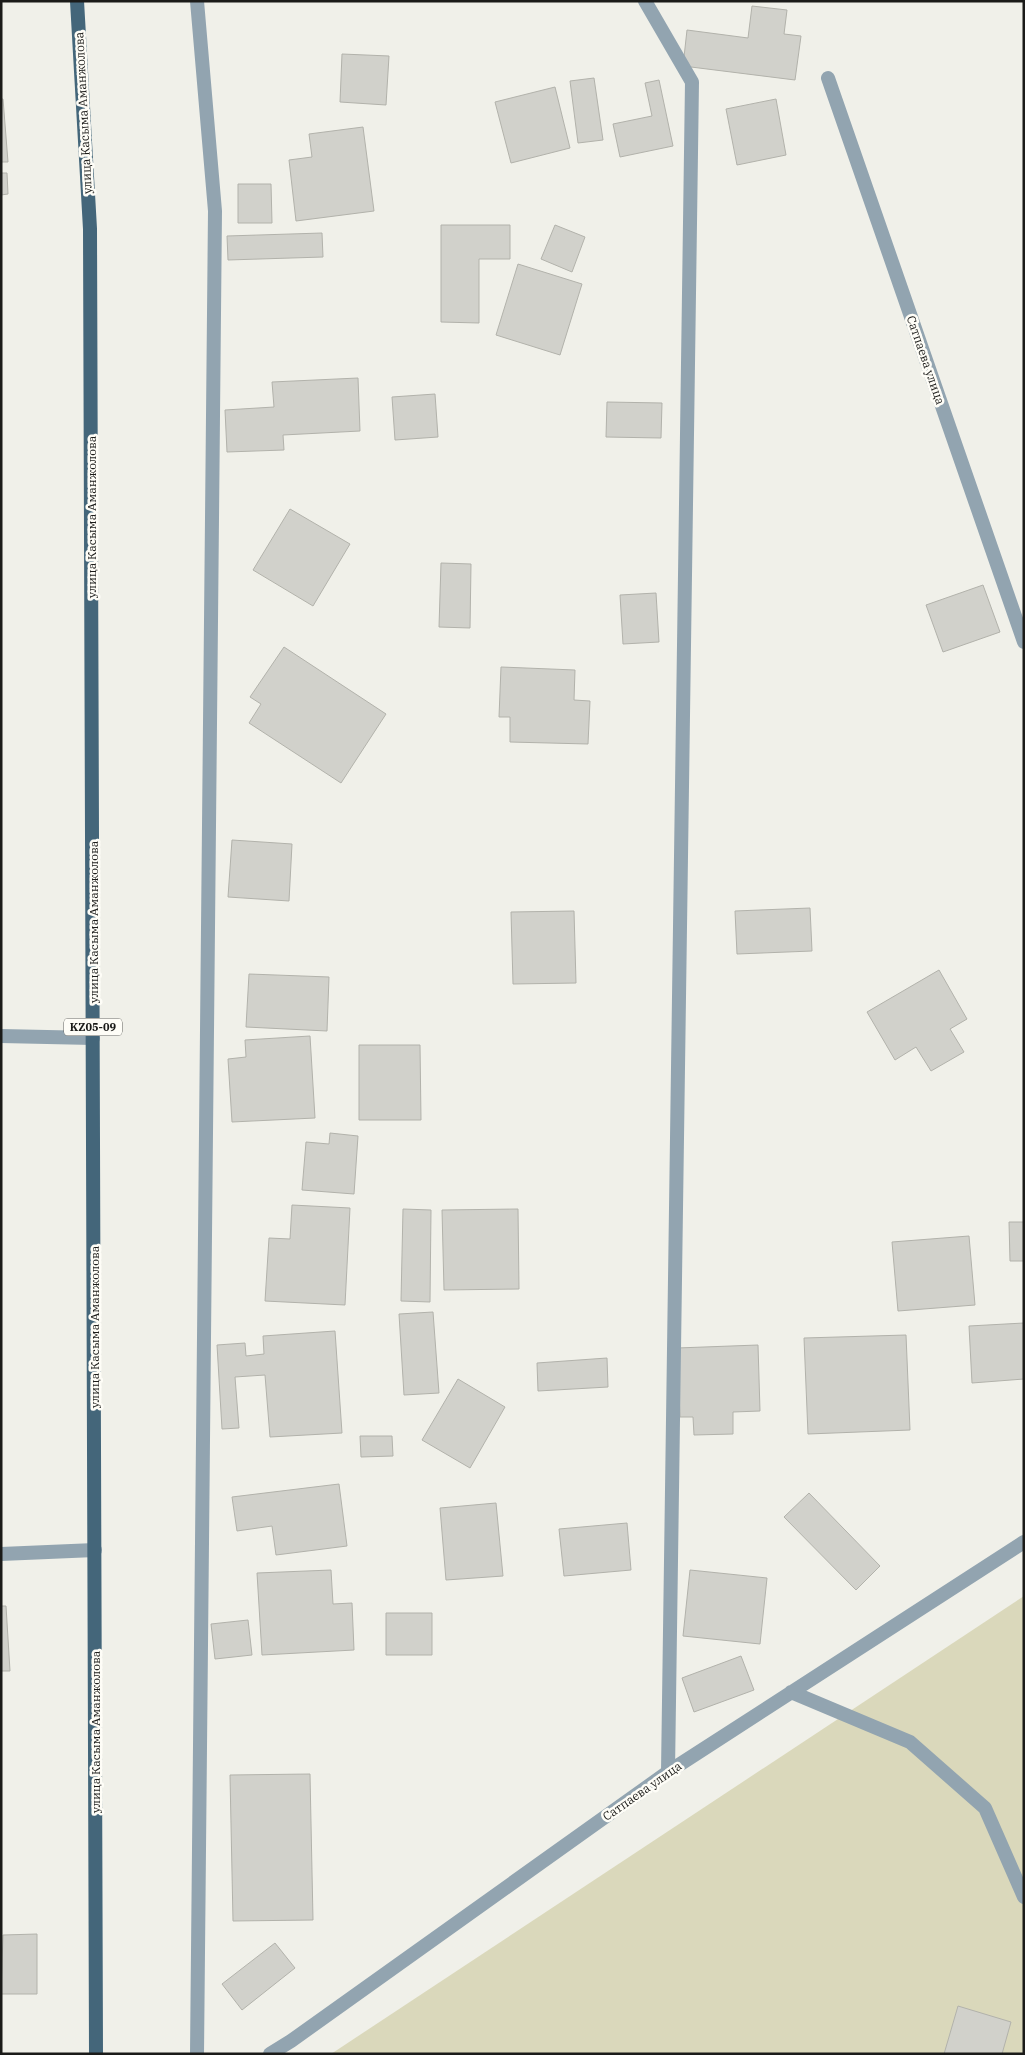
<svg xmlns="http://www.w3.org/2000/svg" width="1025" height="2055" viewBox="0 0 1025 2055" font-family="'IBM Plex Serif',serif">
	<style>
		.green { fill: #dad8bb }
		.building { fill: #d1d1cb; stroke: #b2b2ab }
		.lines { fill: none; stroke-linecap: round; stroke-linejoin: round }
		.service { stroke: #92a4b0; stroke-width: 14 }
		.minor { stroke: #92a4b0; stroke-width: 14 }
		.primary { stroke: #44667a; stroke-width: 14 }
		.labels { text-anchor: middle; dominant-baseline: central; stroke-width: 5; stroke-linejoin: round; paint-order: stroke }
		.shield { fill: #fefdf7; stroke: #5f5f5c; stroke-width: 1 }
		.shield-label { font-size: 11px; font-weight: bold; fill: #1b1b19 }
		.street-label { font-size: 12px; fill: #1b1b19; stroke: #fefdf7 }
	</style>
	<rect width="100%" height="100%" fill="#f0f0e9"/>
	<path class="green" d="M1024,1596v458h-693z"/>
	<path class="building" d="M752,6l35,4 -3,24 17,2 -6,44 -112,-14 4,-36 61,8z
		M342,54l47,2 -3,49 -46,-3z
		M594,78l9,62 -25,3 -8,-62z
		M659,80l14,66 -53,11 -7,-33 39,-8 -7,-33z
		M555,87l15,61 -59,15 -16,-61z
		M1,99h2l5,63h-7z
		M776,99l10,56 -49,10 -11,-56z
		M363,127l11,84 -78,10 -7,-61 23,-3 -3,-23z
		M1,173h6l1,21 -7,1z
		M238,184h33l1,39h-34z
		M441,225h69v34h-31v64l-38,-1z
		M555,225l30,12 -13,35 -31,-13z
		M322,233l1,24 -95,3 -1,-24z
		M518,264l64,20 -22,71 -64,-20z
		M358,378l2,53 -77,4 1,15 -57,2 -2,-42 49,-3 -2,-25z
		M435,394l3,43 -43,3 -3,-43z
		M607,402l55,1 -1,35 -55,-1z
		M290,509l60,35 -37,62 -60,-36z
		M441,563l30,1 -1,64 -31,-1z
		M983,585l17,47 -57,20 -17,-47z
		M656,593l3,49 -36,2 -3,-49z
		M284,647l102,67 -45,69 -92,-60 12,-19 -11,-7z
		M501,667l74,3 -1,30 16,1 -2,43 -78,-2v-25h-11z
		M232,840l60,4 -3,57 -61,-4z
		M810,908l2,43 -75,3 -2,-43z
		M574,911l2,72 -63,1 -2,-72z
		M939,970l28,49 -17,10 14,23 -33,19 -15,-24 -21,13 -28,-48z
		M249,974l80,3 -2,54 -81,-4z
		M310,1036l5,82 -83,4 -4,-63 18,-2 -1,-17z
		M359,1045h61l1,75h-62z
		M330,1133l28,3 -4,58 -52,-4 4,-48 23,2z
		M292,1205l58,3 -5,97 -80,-4 4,-63 21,1z
		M403,1209l28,1 -1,92 -29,-1z
		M518,1209l1,80 -75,1 -2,-80z
		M1009,1222h15v39h-14z
		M969,1236l6,69 -77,6 -6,-69z
		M433,1312l6,81 -35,2 -5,-81z
		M1024,1323v56l-52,4 -3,-57z
		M335,1331l7,102 -72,4 -5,-62 -30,2 4,51 -17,1 -5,-84 28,-2 1,13 18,-2 -1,-18z
		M906,1335l4,95 -102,4 -4,-96z
		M758,1345l2,66 -27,1v22l-39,1 -1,-18h-13l-3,-69z
		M607,1358l1,29 -70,4 -1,-28z
		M458,1379l47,28 -35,61 -48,-28z
		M360,1436h32l1,20 -32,1z
		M339,1484l8,62 -71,9 -4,-29 -35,5 -5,-34z
		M809,1493l71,73 -24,24 -72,-73z
		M496,1503l7,73 -57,4 -6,-72z
		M627,1523l4,47 -67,6 -5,-47z
		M331,1570l2,34 19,-1 2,47 -92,5 -5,-82z
		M690,1570l77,8 -7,66 -77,-8z
		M1,1606h5l4,65h-9z
		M386,1613h46v42h-46z
		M248,1620l4,35 -37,4 -4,-35z
		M741,1656l13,34 -60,22 -12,-34z
		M310,1774l3,146 -80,1 -3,-146z
		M37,1934v60h-36l2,-59z
		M275,1943l20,25 -53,42 -20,-26z
		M958,2006l53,16 -9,32h-58z"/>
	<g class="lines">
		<path class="service" d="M1,1036l92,2"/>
		<path class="minor" d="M197,1l18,210 -18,1843
			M645,1l47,81 -24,1690
			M828,78l196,564
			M1,1554l94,-4
			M791,1692l119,50 75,66 39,89
			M270,2054l21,-13 377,-269 356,-230"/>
		<path class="primary" d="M77,1l13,228 6,1825"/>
	</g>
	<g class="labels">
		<rect class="shield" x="64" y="1018.5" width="58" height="17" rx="4"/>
		<g class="shield-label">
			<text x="93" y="1027">KZ05-09</text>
		</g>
		<g class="street-label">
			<text transform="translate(83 113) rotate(-93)">улица Касыма Аманжолова</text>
			<text transform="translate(926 360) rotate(71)">Сатпаева улица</text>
			<text transform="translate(91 517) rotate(-90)">улица Касыма Аманжолова</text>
			<text transform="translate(93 922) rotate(-90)">улица Касыма Аманжолова</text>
			<text transform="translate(94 1327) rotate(-90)">улица Касыма Аманжолова</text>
			<text transform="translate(95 1732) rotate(-90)">улица Касыма Аманжолова</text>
			<text transform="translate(642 1791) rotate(-35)">Сатпаева улица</text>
		</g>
	</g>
	<rect width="1025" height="2055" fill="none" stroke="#1b1b19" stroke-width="5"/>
</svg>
